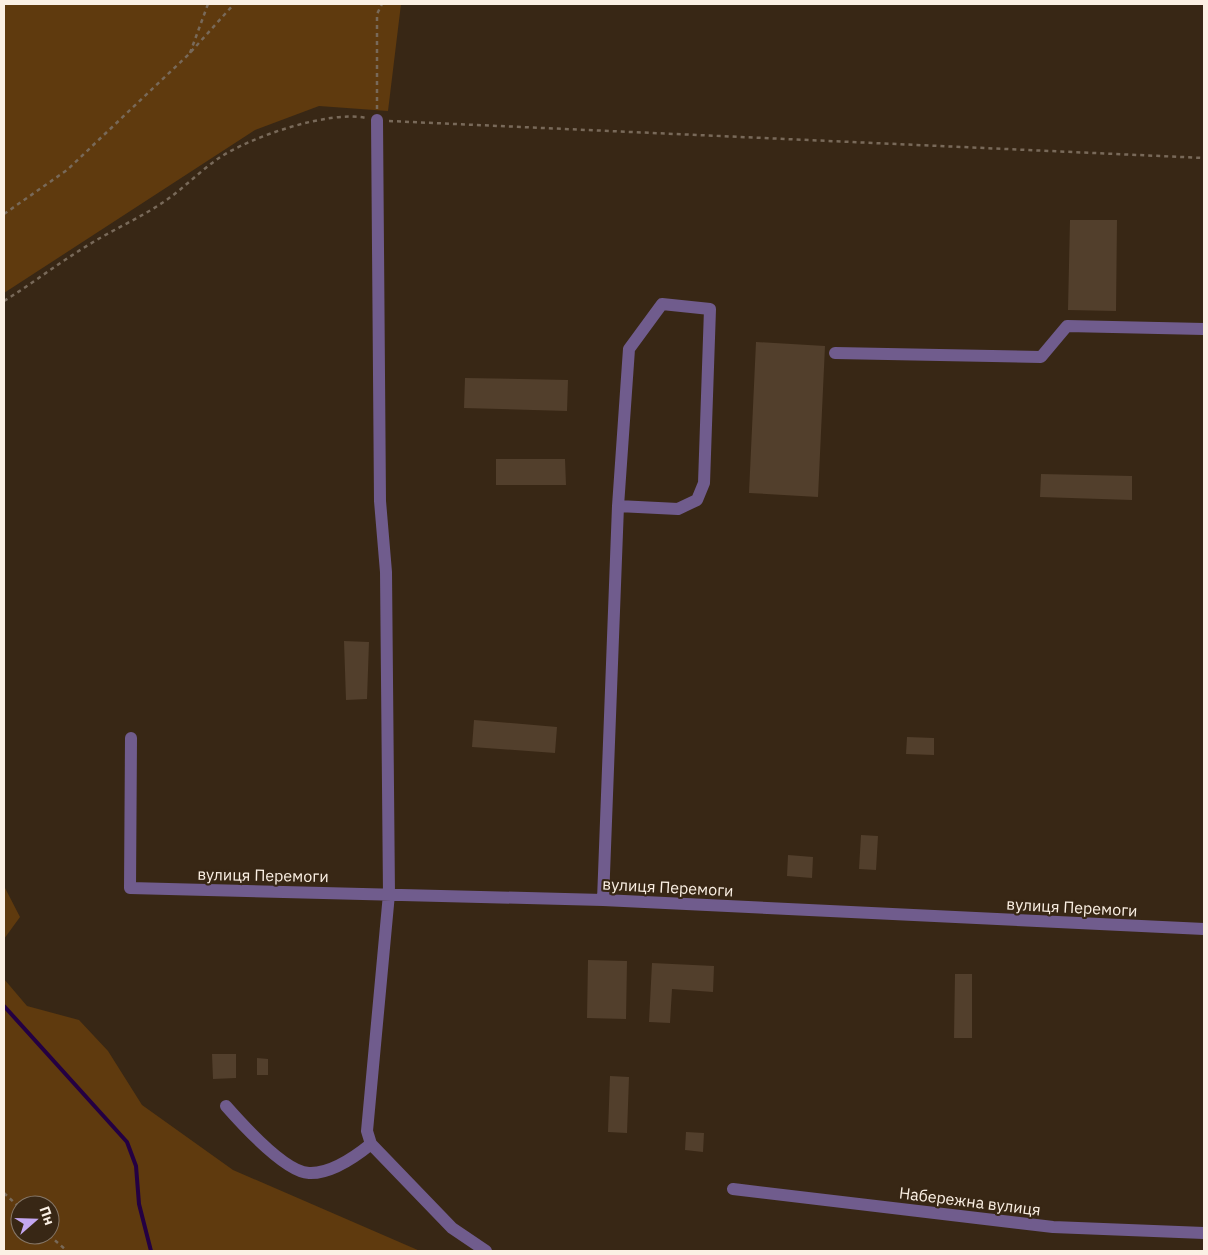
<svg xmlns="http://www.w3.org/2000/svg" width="1208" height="1255" viewBox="0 0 1208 1255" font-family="'IBM Plex Sans',sans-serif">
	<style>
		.green { fill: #5f3a0e; fill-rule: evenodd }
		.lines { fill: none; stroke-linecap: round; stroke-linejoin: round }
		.stream { stroke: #240042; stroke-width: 4 }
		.building { fill: #523f2c }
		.path { stroke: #786959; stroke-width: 2.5; stroke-dasharray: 4 4; stroke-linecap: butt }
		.minor { stroke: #705c8d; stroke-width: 12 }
		.labels { text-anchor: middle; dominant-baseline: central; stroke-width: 4.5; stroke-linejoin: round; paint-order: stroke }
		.street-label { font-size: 16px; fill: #fbf0e4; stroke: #382715 }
	</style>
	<rect width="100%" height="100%" fill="#382715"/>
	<path class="green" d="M4,4h397l-13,107 -69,-5 -64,24 -251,163z
		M4,886l16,31 -16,22z
		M4,979l23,27 52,14 29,31 34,54 91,65 187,81h-416zM20,1205h30v30h-30z"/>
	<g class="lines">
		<path class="stream" d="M4,1006l123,136 9,24 3,38 12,47"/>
	</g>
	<path class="building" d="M1070,220h47l-1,91 -48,-1z
		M756,342l69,4 -7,151 -69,-4z
		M465,378l103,2 -1,31 -103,-3z
		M496,459h69l1,26h-70z
		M1041,474l91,2v24l-92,-3z
		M344,641l25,1 -2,57 -21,1z
		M474,720l83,7 -2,26 -83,-6z
		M907,737l27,1v17l-28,-1z
		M861,835l17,1 -2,34 -17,-1z
		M788,855l25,2 -1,21 -25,-2z
		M588,960l39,1 -1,58 -39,-1z
		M652,963l62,3 -1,26 -41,-3 -2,34 -21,-1z
		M955,974h17v64h-18z
		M212,1054h24v24l-23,1z
		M257,1058l11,1v16h-11z
		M610,1076l19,1 -2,56 -19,-1z
		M686,1132l18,1 -1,19 -18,-2z"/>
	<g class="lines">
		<path class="path" d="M190,53l18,-49
			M377,109v-95l5,-10
			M389,121l815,37
			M4,214l63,-44 122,-116 45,-50
			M4,301c29,-18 56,-39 86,-57 24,-15 52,-27 75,-43 19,-13 35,-30 54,-43 31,-21 110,-48 147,-40
			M4,1193l16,15
			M49,1235l18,16"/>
		<path class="minor" d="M377,120l3,381 6,71 3,322 -22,237 4,13 81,84 34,23
			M835,353l206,4 26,-31 137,3
			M131,738l-1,150 473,12 601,29
			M603,900l15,-394 11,-157 33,-45 48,5 -6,174 -7,17 -19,9 -60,-3
			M226,1106c15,17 59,66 83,67 22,1 46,-16 62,-29
			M733,1189l320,38 151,6"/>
	</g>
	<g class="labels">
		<g class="street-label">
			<text transform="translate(263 875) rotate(1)">вулиця Перемоги</text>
			<text transform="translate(668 887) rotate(3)">вулиця Перемоги</text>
			<text transform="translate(1072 907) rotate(3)">вулиця Перемоги</text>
			<text transform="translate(970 1201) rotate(7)">Набережна вулиця</text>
		</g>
	</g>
	<rect width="1208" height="1255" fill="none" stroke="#fbf0e4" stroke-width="10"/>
	<g transform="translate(35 1220) rotate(70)"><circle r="24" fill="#382715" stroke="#867768"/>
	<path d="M0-4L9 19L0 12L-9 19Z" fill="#c4a7f1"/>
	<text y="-8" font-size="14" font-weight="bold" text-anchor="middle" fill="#fbf0e4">Пн</text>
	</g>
</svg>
